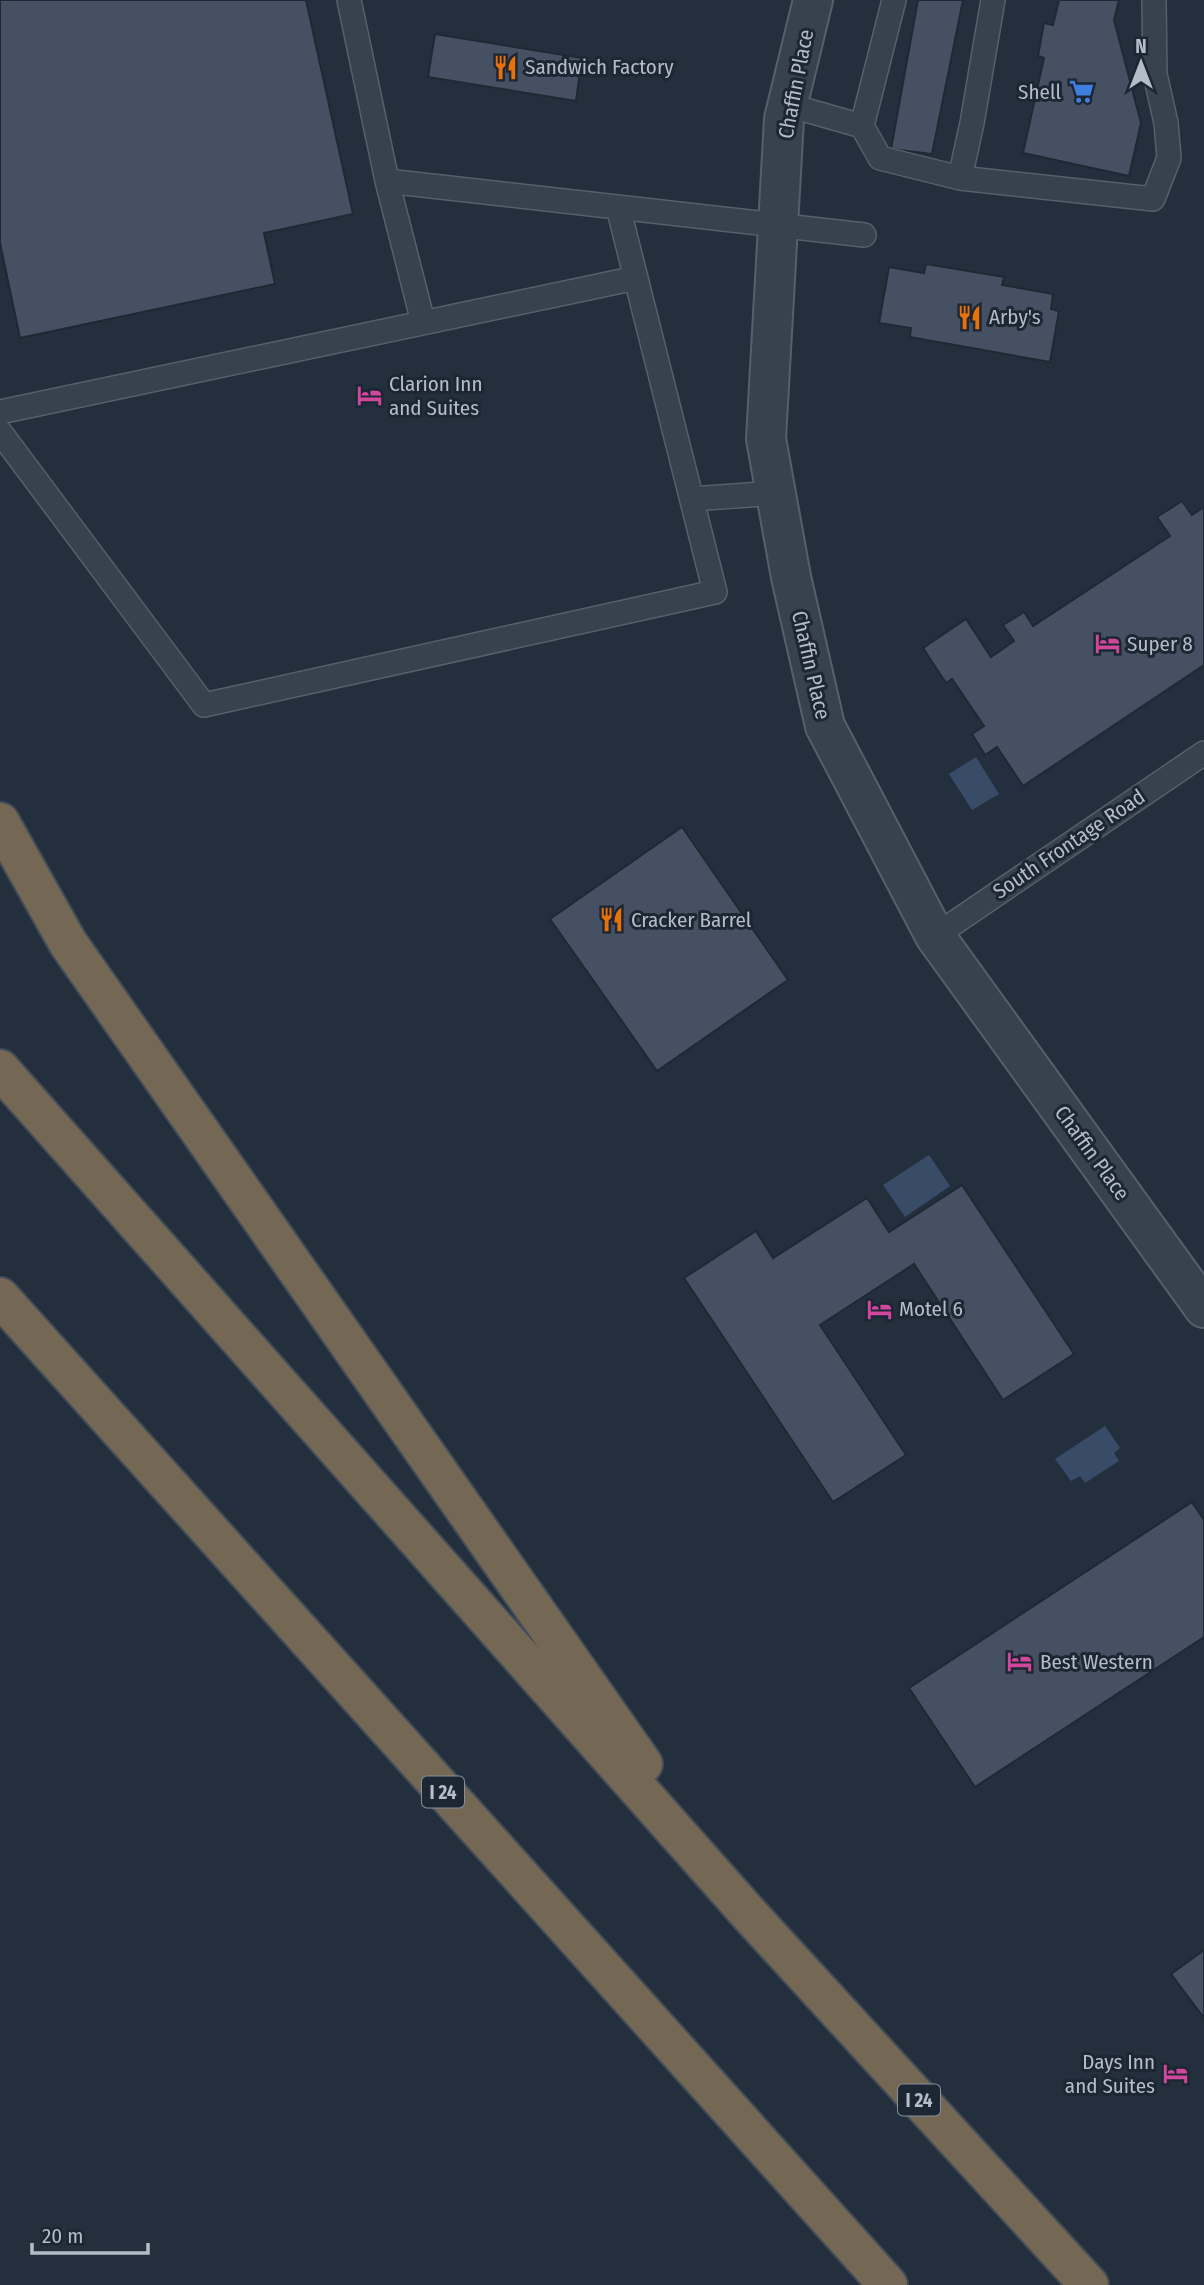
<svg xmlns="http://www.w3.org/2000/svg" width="1204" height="2285" viewBox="0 0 1204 2285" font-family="'Fira Sans Condensed',sans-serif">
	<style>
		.water { fill: #394c67 }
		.building { fill: #455162; stroke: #1f2835; stroke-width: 2 }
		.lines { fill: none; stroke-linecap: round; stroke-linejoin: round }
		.service-casing { stroke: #565f6c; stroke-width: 26 }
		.tertiary-casing { stroke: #565f6c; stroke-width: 42 }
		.motorway-casing { stroke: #434c59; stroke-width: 42 }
		.service { stroke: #38414e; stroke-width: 23 }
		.tertiary { stroke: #38414e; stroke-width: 38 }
		.motorway { stroke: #746855; stroke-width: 38 }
		.labels { text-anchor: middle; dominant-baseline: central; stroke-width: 6; stroke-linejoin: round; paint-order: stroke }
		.shield { fill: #1d2633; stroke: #878f9c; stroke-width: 2 }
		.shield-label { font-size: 19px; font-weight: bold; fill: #b4bcc9 }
		.poi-label { font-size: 21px; fill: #b4bcc9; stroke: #1d2633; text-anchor: start }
		.street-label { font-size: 21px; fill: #b4bcc9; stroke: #1d2633 }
	</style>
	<rect width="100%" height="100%" fill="#242f3e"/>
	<path class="water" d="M976,757l23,37 -27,16 -23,-36z
		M929,1155l21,31 -45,31 -22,-32z
		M1105,1426l15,22 -6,5 5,8 -34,22 -5,-7 -9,5 -16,-22z"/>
	<path class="building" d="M0,0h306l47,214 -89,19 11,51 -255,54 -20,-95z
		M918,0h45l-31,154 -41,-5z
		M1059,0h60l-5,20 27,103 -12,53 -106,-23 21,-95 -6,-2 6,-33 9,2z
		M435,34l147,24 -6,43 -148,-24z
		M926,264l78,13 -2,8 51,9 -2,15 8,2 -9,51 -140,-25 1,-9 -32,-5 10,-56 35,6z
		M1182,501l10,14 12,-8v158l-181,121 -26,-39 -12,8 -13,-21 12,-8 -32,-47 -6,4 -23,-35 43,-29 25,38 23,-16 -11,-16 21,-13 9,14 137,-90 -13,-19z
		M682,827l106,153 -131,91 -107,-152z
		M962,1185l112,169 -71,46 -89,-136 -94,61 86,130 -73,47 -149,-224 72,-47 17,27 94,-60 22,34z
		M1192,1502l12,18v117l-229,150 -66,-99z
		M1204,1950v68l-33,-44z"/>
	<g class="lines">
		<defs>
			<path id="service" d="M349,0l38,181 477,54
				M894,0l-32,126 18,32 80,20 193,21 16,-41 -3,-35 -11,-49 -1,-74
				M788,105l74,21
				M960,178l12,-55 21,-123
				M387,181l36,141
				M0,412l636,-134
				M0,432l204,273 511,-113 -97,-385
				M692,499l84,-6
				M935,936l269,-183"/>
			<path id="tertiary" d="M813,0l-29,119 -18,320 25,138 34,149 110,210 269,372"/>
			<path id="motorway" d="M0,822l68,121 575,821
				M0,1069l749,845 340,371
				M0,1297l888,988"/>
		</defs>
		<use href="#service" class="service-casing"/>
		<use href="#tertiary" class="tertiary-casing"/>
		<use href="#motorway" class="motorway-casing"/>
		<use href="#service" class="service"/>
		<use href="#tertiary" class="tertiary"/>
		<use href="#motorway" class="motorway"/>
	</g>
	<defs>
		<symbol id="restaurant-bare" viewBox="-9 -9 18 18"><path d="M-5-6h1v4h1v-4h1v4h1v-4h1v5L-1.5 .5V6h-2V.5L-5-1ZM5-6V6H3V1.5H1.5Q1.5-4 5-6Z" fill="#e8710a" stroke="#1d2633" stroke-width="2.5" paint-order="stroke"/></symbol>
		<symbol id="supermarket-bare" viewBox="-9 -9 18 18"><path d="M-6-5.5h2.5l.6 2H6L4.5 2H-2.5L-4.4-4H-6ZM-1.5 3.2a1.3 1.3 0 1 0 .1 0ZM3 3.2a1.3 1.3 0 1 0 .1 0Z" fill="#3f7fe0" stroke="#1d2633" stroke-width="2.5" paint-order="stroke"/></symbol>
		<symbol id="hotel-bare" viewBox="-9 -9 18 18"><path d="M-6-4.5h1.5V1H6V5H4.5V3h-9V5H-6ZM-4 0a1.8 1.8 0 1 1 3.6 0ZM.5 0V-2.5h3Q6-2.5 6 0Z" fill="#d1479c" stroke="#1d2633" stroke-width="2.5" paint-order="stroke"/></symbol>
	</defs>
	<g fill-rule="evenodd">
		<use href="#restaurant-bare" x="488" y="50" width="35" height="35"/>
		<use href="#supermarket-bare" x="1064" y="74" width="35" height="35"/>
		<use href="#restaurant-bare" x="952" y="300" width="35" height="35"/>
		<use href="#hotel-bare" x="352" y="378" width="35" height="35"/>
		<use href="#hotel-bare" x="1090" y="626" width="35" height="35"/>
		<use href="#restaurant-bare" x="594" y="902" width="35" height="35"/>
		<use href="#hotel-bare" x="862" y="1292" width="35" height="35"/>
		<use href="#hotel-bare" x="1002" y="1644" width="35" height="35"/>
		<use href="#hotel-bare" x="1158" y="2056" width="35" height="35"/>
	</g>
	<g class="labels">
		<g class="shield">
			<rect x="422" y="1776.5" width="42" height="31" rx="5"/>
			<rect x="898" y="2084.5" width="42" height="31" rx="5"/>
		</g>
		<g class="shield-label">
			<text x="443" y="1792">I 24</text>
			<text x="919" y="2100">I 24</text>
		</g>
		<g class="poi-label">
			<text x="525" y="67">Sandwich Factory</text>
			<text x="1061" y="92" text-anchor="end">Shell</text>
			<text x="989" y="317">Arby's</text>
			<text x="389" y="384">Clarion Inn<tspan x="389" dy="24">and Suites</tspan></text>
			<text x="1127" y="644">Super 8</text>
			<text x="631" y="920">Cracker Barrel</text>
			<text x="899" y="1309">Motel 6</text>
			<text x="1040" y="1662">Best Western</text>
			<text x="1155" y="2062" text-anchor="end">Days Inn<tspan x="1155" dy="24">and Suites</tspan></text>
		</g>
		<g class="street-label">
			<text transform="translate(796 84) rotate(-79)">Chaffin Place</text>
			<text transform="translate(811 665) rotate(77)">Chaffin Place</text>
			<text transform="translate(1069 844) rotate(-34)">South Frontage Road</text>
			<text transform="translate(1092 1153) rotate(54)">Chaffin Place</text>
		</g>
	</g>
	<g transform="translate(1141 63)" stroke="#1d2633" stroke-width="5" paint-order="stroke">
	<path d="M0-5L12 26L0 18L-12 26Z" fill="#b4bcc9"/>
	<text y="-10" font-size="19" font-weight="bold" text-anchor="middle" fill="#b4bcc9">N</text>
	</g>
	<path d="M32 2243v10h116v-10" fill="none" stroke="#b4bcc9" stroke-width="3.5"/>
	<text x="42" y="2243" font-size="21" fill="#b4bcc9" stroke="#1d2633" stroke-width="5" paint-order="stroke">20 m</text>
</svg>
